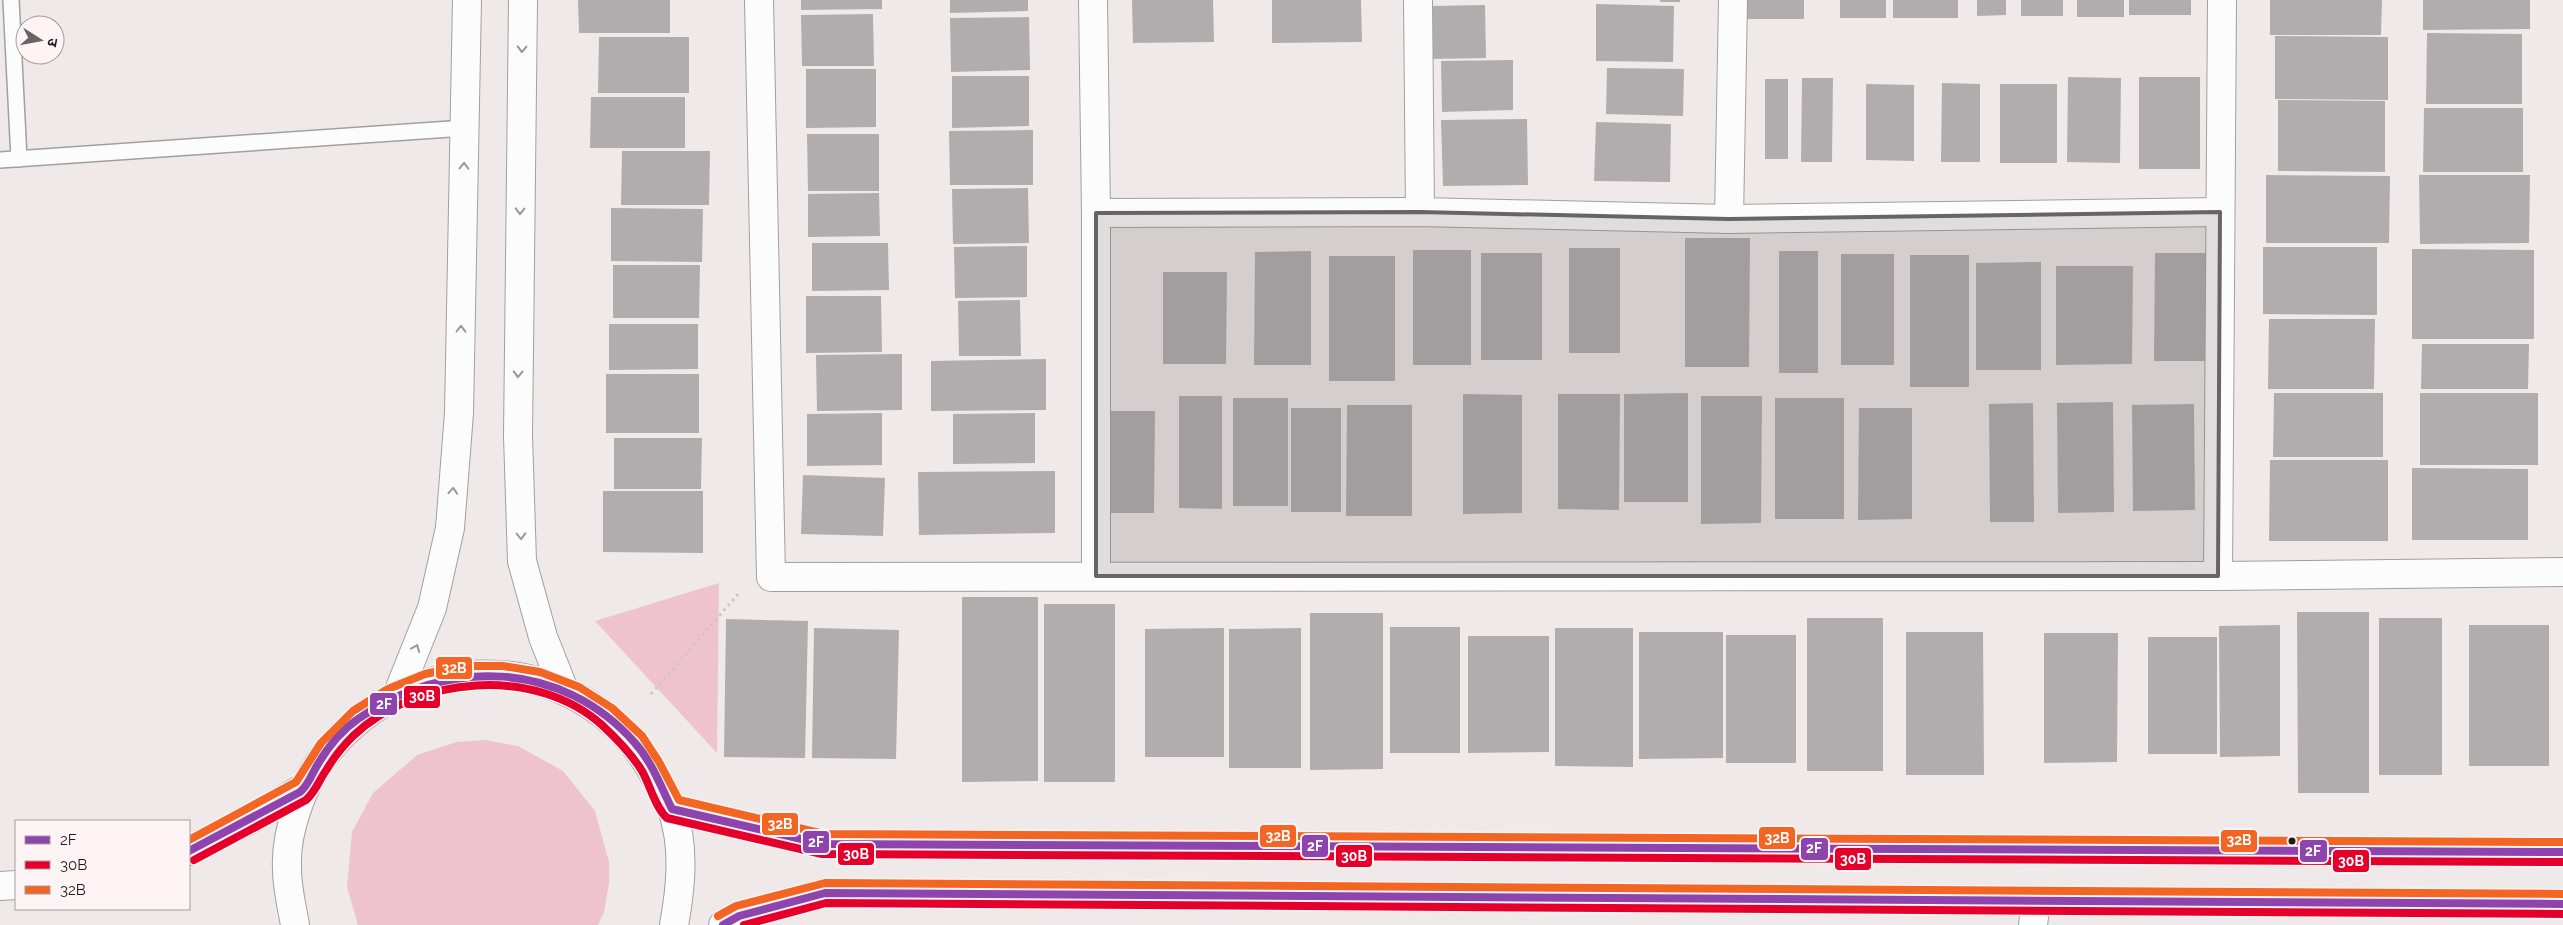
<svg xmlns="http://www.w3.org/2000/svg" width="2563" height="925" font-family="Raleway,'Noto Sans Devanagari',sans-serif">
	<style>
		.green { fill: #eec3ce }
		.building { fill: #b1adae }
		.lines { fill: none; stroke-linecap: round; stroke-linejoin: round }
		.service-casing { stroke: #a39fa0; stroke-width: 18 }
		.minor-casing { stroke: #a39fa0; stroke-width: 30 }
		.tertiary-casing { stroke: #a39fa0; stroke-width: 30 }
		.path { stroke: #cac7c8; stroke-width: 3; stroke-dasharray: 2.5 4; stroke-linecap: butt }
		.service { stroke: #fdfcfc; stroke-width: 15 }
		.minor { stroke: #fdfcfc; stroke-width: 28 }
		.tertiary { stroke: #fdfcfc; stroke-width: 28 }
		.bus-1-casing { stroke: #fef4f6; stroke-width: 11 }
		.bus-2-casing { stroke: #fef4f6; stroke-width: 11 }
		.bus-3-casing { stroke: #fef4f6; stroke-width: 11 }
		.bus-1 { stroke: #8e44ad; stroke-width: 8 }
		.bus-2 { stroke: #e4002b; stroke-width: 8 }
		.bus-3 { stroke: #f26522; stroke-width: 8 }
		.oneway { stroke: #999797 }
		.marked { fill: #686364; fill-opacity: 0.2; stroke: #686364; stroke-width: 4; stroke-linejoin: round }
		.bus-dot { fill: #1f1b1c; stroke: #fef4f6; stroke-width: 2 }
		.line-badge { stroke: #fef4f6; stroke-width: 2 }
		.badge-label { font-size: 14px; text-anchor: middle; font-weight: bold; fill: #fff }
	</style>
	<rect width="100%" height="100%" fill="#efe9ea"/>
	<g class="green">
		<polygon points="719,583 717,753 595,621"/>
		<polygon points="485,740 518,746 563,771 595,811 609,862 609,883 604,912 598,925 358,925 347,887 352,832 373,793 417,755 457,742"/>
	</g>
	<g class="building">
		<polygon points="578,0 670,0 670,33 579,33"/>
		<polygon points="801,0 882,0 882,9 801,10"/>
		<polygon points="950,0 1028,0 1028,11 950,13"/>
		<polygon points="1132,0 1213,0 1214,42 1133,43"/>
		<polygon points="1272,0 1361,0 1362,42 1272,43"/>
		<rect x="1660" y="0" width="20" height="2"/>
		<rect x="1744" y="0" width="60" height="19"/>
		<rect x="1840" y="0" width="46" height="18"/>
		<rect x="1893" y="0" width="65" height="18"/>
		<polygon points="1977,0 2006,0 2006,15 1977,16"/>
		<rect x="2021" y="0" width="42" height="16"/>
		<rect x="2077" y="0" width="47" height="17"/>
		<rect x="2129" y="0" width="62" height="15"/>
		<polygon points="2270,0 2382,0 2381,35 2270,35"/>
		<polygon points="2423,0 2530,0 2530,29 2423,30"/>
		<polygon points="1596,4 1674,6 1673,62 1596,61"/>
		<polygon points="1485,5 1486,58 1431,59 1431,6"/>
		<polygon points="873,14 874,66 802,66 801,15"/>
		<polygon points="1029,17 1030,70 951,72 950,18"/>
		<polygon points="2427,33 2522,34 2522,104 2426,104"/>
		<polygon points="2275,36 2388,37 2388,100 2275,99"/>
		<polygon points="599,37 689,37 689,93 598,93"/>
		<polygon points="1513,60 1513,110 1442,112 1441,61"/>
		<polygon points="1607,68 1684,69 1683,116 1606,114"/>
		<polygon points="806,69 876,69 876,127 806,128"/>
		<polygon points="952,76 1029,76 1029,126 952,128"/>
		<polygon points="2068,77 2121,78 2120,163 2067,162"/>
		<rect x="2139" y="77" width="61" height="92"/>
		<polygon points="1802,78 1833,78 1832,162 1801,162"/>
		<rect x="1765" y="79" width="23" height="80"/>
		<polygon points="1942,83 1980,84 1980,162 1941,162"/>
		<polygon points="1866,84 1914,85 1914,161 1866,160"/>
		<rect x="2000" y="84" width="57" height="79"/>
		<polygon points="591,97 685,97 685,148 590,148"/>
		<polygon points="2278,100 2385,101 2385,172 2278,171"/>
		<polygon points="2424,108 2523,108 2523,172 2423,172"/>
		<polygon points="1527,119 1528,185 1443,186 1441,120"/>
		<polygon points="1596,122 1671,124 1670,182 1594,181"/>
		<polygon points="1033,130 1033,185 950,185 949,131"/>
		<polygon points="807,134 879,134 879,191 808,191"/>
		<polygon points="622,151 710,151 709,205 621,205"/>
		<polygon points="2266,175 2390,176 2389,243 2266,243"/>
		<polygon points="2419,175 2530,175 2529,243 2420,244"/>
		<polygon points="1028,188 1029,243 953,244 952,189"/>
		<polygon points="879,193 880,236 808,237 808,194"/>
		<polygon points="611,208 703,209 702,262 611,261"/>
		<polygon points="1685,238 1750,238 1749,367 1685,367"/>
		<polygon points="812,243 888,243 889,290 812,291"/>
		<polygon points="1027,246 1027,297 955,298 954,247"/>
		<polygon points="2263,247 2377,247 2377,315 2263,314"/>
		<rect x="1569" y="248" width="51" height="105"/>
		<polygon points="2412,249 2534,250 2534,339 2412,339"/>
		<rect x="1413" y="250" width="58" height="115"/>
		<polygon points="1311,251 1311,365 1254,365 1255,252"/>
		<rect x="1779" y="251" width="39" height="122"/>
		<rect x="1481" y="253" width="61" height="107"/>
		<polygon points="2155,253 2215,253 2214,361 2154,361"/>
		<rect x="1841" y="254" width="53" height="111"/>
		<rect x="1910" y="255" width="59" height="132"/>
		<rect x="1329" y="256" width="66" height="125"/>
		<polygon points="2041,262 2041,370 1976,370 1976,263"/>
		<polygon points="613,265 700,265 699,318 613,318"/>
		<polygon points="2056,266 2133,266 2132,364 2056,365"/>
		<polygon points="1163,272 1227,272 1226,364 1163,364"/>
		<polygon points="806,296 881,296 882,352 806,353"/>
		<polygon points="1020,300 1021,356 959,356 958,301"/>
		<polygon points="2269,319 2375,319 2374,389 2268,389"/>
		<polygon points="609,324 698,324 698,369 609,370"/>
		<polygon points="2422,344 2529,344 2528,389 2421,389"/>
		<polygon points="902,354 902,410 817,411 816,355"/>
		<polygon points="1046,359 1046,410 931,411 931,361"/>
		<rect x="606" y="374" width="93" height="59"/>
		<polygon points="1688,393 1688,502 1624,502 1624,394"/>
		<polygon points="2274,393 2383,393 2383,457 2273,457"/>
		<rect x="2420" y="393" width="118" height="72"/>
		<polygon points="1463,394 1522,395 1522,513 1463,514"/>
		<polygon points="1558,394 1620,394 1619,510 1558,509"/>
		<polygon points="1179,396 1222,396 1222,509 1179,508"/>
		<polygon points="1701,396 1762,396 1761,523 1701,524"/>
		<rect x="1233" y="398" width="55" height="108"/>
		<rect x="1775" y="398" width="69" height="121"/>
		<polygon points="2113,402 2114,512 2058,513 2057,403"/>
		<polygon points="2033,403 2034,522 1990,522 1989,404"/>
		<polygon points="2194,404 2195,510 2133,511 2132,405"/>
		<polygon points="1347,405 1412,405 1412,516 1346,516"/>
		<rect x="1291" y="408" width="50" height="104"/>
		<polygon points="1859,408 1912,408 1912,519 1858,520"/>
		<polygon points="1101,411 1155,411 1154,513 1101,513"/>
		<polygon points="882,413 882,465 807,466 807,414"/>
		<polygon points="1035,413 1035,463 953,464 953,414"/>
		<polygon points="614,438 702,438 701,489 614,489"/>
		<polygon points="2270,460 2388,460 2388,541 2269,541"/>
		<polygon points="2412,468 2528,469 2528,540 2412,540"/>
		<polygon points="1055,471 1055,533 919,535 918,472"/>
		<polygon points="803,475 885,478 883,536 801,534"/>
		<polygon points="603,491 703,491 703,553 603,552"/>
		<polygon points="962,597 1038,597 1038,781 962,782"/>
		<rect x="1044" y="604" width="71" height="178"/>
		<polygon points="2297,612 2369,612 2369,793 2298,793"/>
		<polygon points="1310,613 1383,613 1383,769 1310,770"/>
		<rect x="1807" y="618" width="76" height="153"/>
		<rect x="2379" y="618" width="63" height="157"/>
		<polygon points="726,619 808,621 805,758 724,757"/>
		<polygon points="2280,625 2280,756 2220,757 2219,626"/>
		<rect x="2469" y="625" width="80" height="141"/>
		<rect x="1390" y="627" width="70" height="126"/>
		<polygon points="814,628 899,630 896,759 812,758"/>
		<polygon points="1224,628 1224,757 1145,757 1145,629"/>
		<polygon points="1301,628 1301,768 1229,768 1229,629"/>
		<polygon points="1555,628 1633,628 1633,767 1555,766"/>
		<polygon points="1639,632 1723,632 1723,758 1639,759"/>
		<polygon points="1906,632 1983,632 1984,775 1906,775"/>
		<polygon points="2044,633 2118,633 2117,762 2044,763"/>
		<rect x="1726" y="635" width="70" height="128"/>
		<polygon points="1468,636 1549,636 1549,752 1468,753"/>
		<rect x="2148" y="637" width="69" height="117"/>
	</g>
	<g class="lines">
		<defs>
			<g id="service">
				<polyline points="11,0 19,159"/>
				<polyline points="0,160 465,128"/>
			</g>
			<g id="minor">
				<polyline points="759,0 771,577 2218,576 2563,572"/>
				<polyline points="1093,0 1096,213 1096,576"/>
				<polyline points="1418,0 1420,212"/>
				<polyline points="1096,213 1420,212 1729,219 2220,212"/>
				<polyline points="1729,219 1733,0"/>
				<polyline points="2218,576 2222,0"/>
			</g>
			<g id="tertiary">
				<polyline points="523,0 518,436 522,561 543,637 564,690"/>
				<polyline points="398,693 432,608 450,528 459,413 467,0"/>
				<polyline points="672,809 823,844 2563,852"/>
				<polyline points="189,851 247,821 305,787"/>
				<polyline points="0,886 16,885"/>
				<path d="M 295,925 C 292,907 287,888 287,869 C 285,833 302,785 324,756 C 414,639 591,648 658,782 C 663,791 669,800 672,809 C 685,847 681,887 674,925"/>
				<polyline points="723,925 739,916 825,893 2563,904"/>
				<polyline points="2033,925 2036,901"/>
			</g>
		</defs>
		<use href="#service" class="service-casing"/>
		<use href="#minor" class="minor-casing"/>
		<use href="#tertiary" class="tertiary-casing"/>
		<polyline class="path" points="651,694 740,592"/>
		<use href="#service" class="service"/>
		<use href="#minor" class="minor"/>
		<use href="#tertiary" class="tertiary"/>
		<defs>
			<g id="bus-1">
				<path d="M 189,851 L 300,792 C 309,785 312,773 318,764 C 328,747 342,730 358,719 C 446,657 562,660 635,743 C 652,762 661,787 672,809 L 823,844 L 2563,852"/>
				<polyline points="723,925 739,916 825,893 2563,904"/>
			</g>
			<g id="bus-2">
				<path d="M 194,860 L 306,800 C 316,791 319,780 327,769 C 334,757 343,746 353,736 C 416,676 535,665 602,725 C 617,739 631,753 642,771 C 650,785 655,807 667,818 L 822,854 L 2563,862"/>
				<polyline points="744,925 826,903 2563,914"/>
			</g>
			<g id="bus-3">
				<polyline points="189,840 296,782 321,743 353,711 388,689 425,674 464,666 503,666 540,672 579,687 612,708 642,736 659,762 679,800 824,834 2563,842"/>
				<polyline points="718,916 736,906 825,883 2563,894"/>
			</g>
		</defs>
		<use href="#bus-1" class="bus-1-casing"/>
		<use href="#bus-2" class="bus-2-casing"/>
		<use href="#bus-3" class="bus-3-casing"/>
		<use href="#bus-1" class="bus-1"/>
		<use href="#bus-2" class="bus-2"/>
		<use href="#bus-3" class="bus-3"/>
	</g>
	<defs><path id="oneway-chevron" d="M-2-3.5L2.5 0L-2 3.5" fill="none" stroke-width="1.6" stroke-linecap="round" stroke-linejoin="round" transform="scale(1.25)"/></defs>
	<g class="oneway">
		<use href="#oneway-chevron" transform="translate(522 49) rotate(91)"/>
		<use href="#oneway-chevron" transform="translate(464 166) rotate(-89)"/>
		<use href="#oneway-chevron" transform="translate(520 211) rotate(91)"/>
		<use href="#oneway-chevron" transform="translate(461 329) rotate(-89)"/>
		<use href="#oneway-chevron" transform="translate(518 374) rotate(91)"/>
		<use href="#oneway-chevron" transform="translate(453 491) rotate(-86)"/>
		<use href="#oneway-chevron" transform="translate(521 536) rotate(88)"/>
		<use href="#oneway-chevron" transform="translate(416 648) rotate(-68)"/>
	</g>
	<path class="marked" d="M 1420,212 L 1729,219 L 2220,212 L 2218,576 L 1096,576 L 1096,213 Z"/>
	<circle class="bus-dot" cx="2292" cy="841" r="4.5"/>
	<g class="line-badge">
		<rect x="435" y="656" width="38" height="24" rx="5" fill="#f26522"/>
		<rect x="403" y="685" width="38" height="24" rx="5" fill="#e4002b"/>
		<rect x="369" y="692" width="29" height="24" rx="5" fill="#8e44ad"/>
		<rect x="761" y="812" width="38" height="24" rx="5" fill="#f26522"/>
		<rect x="1259" y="824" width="38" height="24" rx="5" fill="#f26522"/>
		<rect x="1758" y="826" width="38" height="24" rx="5" fill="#f26522"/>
		<rect x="2220" y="829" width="38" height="24" rx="5" fill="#f26522"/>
		<rect x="802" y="830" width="28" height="24" rx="5" fill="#8e44ad"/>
		<rect x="1301" y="834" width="28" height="24" rx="5" fill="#8e44ad"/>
		<rect x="1800" y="837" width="29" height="24" rx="5" fill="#8e44ad"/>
		<rect x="2299" y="839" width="29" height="24" rx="5" fill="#8e44ad"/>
		<rect x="837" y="842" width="38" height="24" rx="5" fill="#e4002b"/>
		<rect x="1335" y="844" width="38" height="24" rx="5" fill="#e4002b"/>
		<rect x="1834" y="847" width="38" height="24" rx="5" fill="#e4002b"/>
		<rect x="2332" y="849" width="38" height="24" rx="5" fill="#e4002b"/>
	</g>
	<g class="badge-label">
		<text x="454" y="673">32B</text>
		<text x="422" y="701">30B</text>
		<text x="384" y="709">2F</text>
		<text x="780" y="829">32B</text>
		<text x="1278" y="841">32B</text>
		<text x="1777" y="843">32B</text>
		<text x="2239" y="845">32B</text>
		<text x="816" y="847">2F</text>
		<text x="1315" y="851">2F</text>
		<text x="1814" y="853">2F</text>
		<text x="2313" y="856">2F</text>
		<text x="856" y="859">30B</text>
		<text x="1354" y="861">30B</text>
		<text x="1853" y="864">30B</text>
		<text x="2351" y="866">30B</text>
	</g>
	<rect x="15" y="820" width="175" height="90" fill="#fef4f6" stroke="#a59d9f"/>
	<rect x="25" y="836" width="25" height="8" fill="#8e44ad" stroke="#a59d9f"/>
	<text x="60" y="845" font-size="15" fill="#1f1b1c">2F</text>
	<rect x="25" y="861" width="25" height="8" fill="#e4002b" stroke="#a59d9f"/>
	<text x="60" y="870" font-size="15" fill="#1f1b1c">30B</text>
	<rect x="25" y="886" width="25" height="8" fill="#f26522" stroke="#a59d9f"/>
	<text x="60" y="895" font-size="15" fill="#1f1b1c">32B</text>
	<g transform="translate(40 40) rotate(101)"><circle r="24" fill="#fef4f6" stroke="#a59d9f"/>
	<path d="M0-4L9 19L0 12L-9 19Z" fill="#686364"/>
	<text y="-8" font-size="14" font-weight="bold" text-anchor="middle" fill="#1f1b1c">उ</text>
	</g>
</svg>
